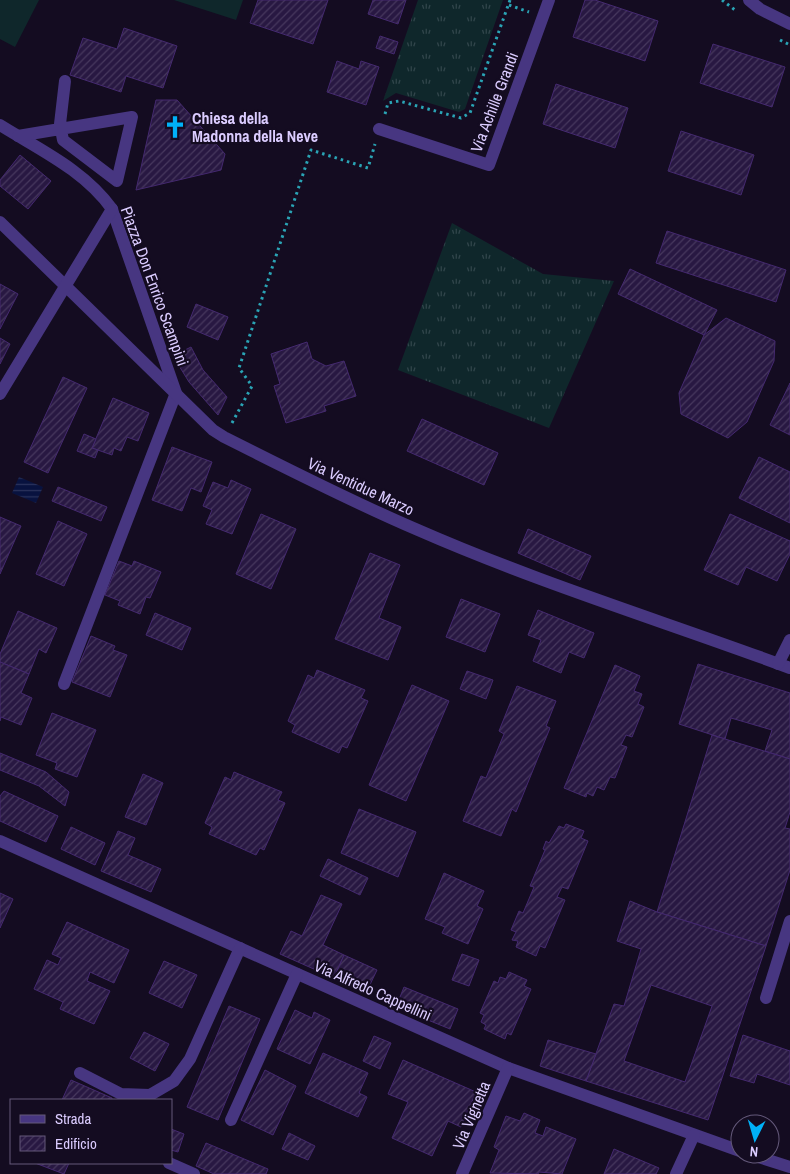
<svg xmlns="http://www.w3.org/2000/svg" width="790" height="1174" font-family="'Archivo Narrow',sans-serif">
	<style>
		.grass { fill: url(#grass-tufts) }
		.pitch { fill: #0f272b }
		.water { fill: url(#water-rules) }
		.building { fill: url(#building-hatch); stroke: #44296f; fill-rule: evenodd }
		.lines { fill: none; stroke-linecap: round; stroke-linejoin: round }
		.path { stroke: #2aa4b5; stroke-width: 3; stroke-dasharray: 2.5 4; stroke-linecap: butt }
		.minor { stroke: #473681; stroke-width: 12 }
		.labels { text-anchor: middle; stroke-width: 4.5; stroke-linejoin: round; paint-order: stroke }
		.street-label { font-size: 16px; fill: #dbccff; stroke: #140c21 }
		.poi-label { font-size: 16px; font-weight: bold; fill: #dbccff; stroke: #140c21; text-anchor: start }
	</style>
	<defs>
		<pattern id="grass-tufts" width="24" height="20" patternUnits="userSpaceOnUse" patternTransform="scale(1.25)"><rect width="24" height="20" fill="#0f272b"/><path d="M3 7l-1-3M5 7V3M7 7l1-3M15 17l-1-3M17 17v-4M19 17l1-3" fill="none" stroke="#31454b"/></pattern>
		<pattern id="water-rules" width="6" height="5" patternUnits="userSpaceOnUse" patternTransform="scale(1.25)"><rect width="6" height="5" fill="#08123f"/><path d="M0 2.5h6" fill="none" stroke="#2b335c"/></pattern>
		<pattern id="building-hatch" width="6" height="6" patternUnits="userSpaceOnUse" patternTransform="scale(1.25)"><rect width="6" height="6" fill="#281842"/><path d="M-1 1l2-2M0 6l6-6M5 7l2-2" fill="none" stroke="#47385e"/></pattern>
	</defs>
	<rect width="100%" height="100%" fill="#140c21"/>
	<g class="grass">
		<polygon points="418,0 503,0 465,109 459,112 396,93 383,101"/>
		<polygon points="452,223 543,274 614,281 549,428 398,370"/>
	</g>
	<g class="pitch">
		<polygon points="0,0 39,0 15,47 0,39"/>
		<polygon points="174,0 243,0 236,20"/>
	</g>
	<polygon class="water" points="19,477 43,487 36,503 12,493"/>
	<g class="building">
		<polygon points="258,0 328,0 313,44 250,23"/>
		<polygon points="373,0 406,0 398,24 368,14"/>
		<polygon points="585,0 595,0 658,21 645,61 573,37"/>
		<polygon points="124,28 177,46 163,88 126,76 121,92 70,75 83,38 117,49"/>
		<polygon points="380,36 398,42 394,54 376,48"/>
		<polygon points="713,44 785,67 772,107 700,83"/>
		<polygon points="337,61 359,69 361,61 379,67 366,105 327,92"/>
		<polygon points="556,84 628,108 615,148 543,124"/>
		<polygon points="156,100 177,100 225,154 221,170 136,190"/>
		<polygon points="681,131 754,155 741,195 668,171"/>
		<polygon points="20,155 51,181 28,209 0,186 0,180"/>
		<polygon points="667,231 786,270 776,302 656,263"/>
		<polygon points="630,269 717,310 704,335 618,294"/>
		<polygon points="0,284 18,294 0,329"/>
		<polygon points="196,304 228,317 218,340 187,327"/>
		<polygon points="726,318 775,341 774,361 747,422 728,438 681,414 679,393 704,335"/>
		<polygon points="0,338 10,344 0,364"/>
		<polygon points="307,342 312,359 326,366 344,361 356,396 324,406 326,411 286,423 274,386 280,384 271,354"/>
		<polygon points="191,347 203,370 227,397 218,415 189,382 173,356"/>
		<polygon points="63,377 87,388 48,473 24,462"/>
		<polygon points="790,383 790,435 770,425"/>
		<polygon points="113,398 149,413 138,441 127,437 121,451 114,448 112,455 92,448"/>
		<polygon points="422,419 498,453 484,485 407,451"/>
		<polygon points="84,434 96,439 92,448 98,450 95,458 77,451"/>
		<polygon points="172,447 212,462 201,492 191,488 182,511 152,500"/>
		<polygon points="759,457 790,472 790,523 739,498"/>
		<polygon points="231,480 251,489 232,534 206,524 212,510 203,506 213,482 228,488"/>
		<polygon points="58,487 107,507 101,521 52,501"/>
		<polygon points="261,514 296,529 271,589 236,574"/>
		<polygon points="730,514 790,541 790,554 777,581 746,567 738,585 704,570"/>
		<polygon points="0,517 21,526 0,574"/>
		<polygon points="58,521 87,534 64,586 36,574"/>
		<polygon points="528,529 591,556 580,580 518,553"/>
		<polygon points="370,553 400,565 379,618 401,627 388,660 335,639"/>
		<polygon points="119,561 132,566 134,561 161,572 150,598 146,597 140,614 118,605 120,601 105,595"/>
		<polygon points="461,599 500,614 485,652 446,637"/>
		<polygon points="538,610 594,633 584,658 569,652 561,673 533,661 541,640 528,635"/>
		<polygon points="18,611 57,628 46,653 39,649 29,674 0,662 0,654"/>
		<polygon points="155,613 191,628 182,650 146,635"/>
		<polygon points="91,636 115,646 113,650 127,655 110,697 72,682"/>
		<polygon points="0,662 29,674 21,693 32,698 21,725 1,717 0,721"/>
		<polygon points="698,664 790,693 790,759 765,751 772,730 731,718 725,739 679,724"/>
		<polygon points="615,665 640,676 634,691 642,694 638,704 644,707 632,737 626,735 621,745 627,747 615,778 610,777 604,790 597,787 593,796 587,793 586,797 564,788"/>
		<polygon points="317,670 365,690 361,698 368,701 347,748 342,746 339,753 292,732 295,725 288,721 308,675 314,678"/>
		<polygon points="467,671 493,680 486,699 460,689"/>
		<polygon points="412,685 449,701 406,801 369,785"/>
		<polygon points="517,686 556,701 546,726 550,728 516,812 512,809 501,836 463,821 481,776 486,778 504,734 499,731"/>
		<polygon points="52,713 96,730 77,777 55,769 57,763 36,755"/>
		<polygon points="712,735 790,759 790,812 785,828 790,829 790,870 766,946 657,912"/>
		<polygon points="0,753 46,772 69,792 65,806 39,786 0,770"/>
		<polygon points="234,772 282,792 278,800 285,803 264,850 260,848 256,855 209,834 212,827 205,823 225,777 231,780"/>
		<polygon points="143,774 163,783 146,825 125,817"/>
		<polygon points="4,791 58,816 46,842 0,821 0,796"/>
		<polygon points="359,809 416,832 398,877 341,853"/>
		<polygon points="566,824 584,831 581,838 588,841 568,889 562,887 557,897 565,900 545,948 540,946 536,956 516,947 518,941 512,940 516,932 511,930 519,911 523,913 534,887 530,886 545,850 543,849 546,841 549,843 559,826 564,828"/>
		<polygon points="71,827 105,843 95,865 61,849"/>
		<polygon points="118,831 135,838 128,855 161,869 151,892 101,871"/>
		<polygon points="328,859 368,878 360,895 320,876"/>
		<polygon points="444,873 484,891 477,906 483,909 468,944 442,933 445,927 425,919"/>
		<polygon points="0,893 13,899 0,928"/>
		<polygon points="321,895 342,904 323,945 344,955 334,978 280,954 291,931 302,936"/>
		<path d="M 630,901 L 657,912 L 766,946 L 708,1120 L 586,1081 L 614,1004 L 624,1006 L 641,949 L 617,941 ZM 651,985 L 712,1006 L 685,1082 L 624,1061 Z"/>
		<polygon points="67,922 129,950 114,983 90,972 87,981 110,991 94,1024 60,1009 63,1002 34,989 47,960 58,965 61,958 52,954"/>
		<polygon points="462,954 479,960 469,986 452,980"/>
		<polygon points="344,955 377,970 366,993 334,978"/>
		<polygon points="164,961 197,975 182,1008 149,993"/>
		<polygon points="509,972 527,980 524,986 531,989 511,1035 507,1033 505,1039 484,1029 486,1025 481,1022 484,1015 480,1013 494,981 498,983 500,977 506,979"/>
		<polygon points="404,987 458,1009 450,1029 396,1007"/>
		<polygon points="229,1006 260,1019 218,1120 187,1107"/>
		<polygon points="295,1010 312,1018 314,1012 330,1020 310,1064 277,1049"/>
		<polygon points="144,1032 169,1044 155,1071 130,1058"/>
		<polygon points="743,1035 790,1051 790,1085 757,1074 754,1083 730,1076"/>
		<polygon points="374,1036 391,1043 380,1069 363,1061"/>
		<polygon points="548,1040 596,1054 586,1081 540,1066"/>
		<polygon points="323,1053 368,1073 359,1093 367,1097 358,1117 305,1093"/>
		<polygon points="403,1060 476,1092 461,1127 448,1121 432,1156 392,1138 408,1102 388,1094"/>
		<polygon points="265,1070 296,1086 273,1135 241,1120"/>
		<polygon points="71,1080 112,1098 112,1100 62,1100"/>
		<polygon points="524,1113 540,1120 535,1133 543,1136 546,1127 576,1139 562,1174 539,1172 538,1174 490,1173 499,1150 494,1147 506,1116 520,1121"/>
		<polygon points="171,1129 184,1134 178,1152 171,1150"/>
		<polygon points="289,1133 315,1146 308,1160 282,1149"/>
		<polygon points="206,1143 268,1169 266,1174 214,1174 196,1166"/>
		<polygon points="614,1149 659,1168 656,1174 604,1174"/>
		<polygon points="35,1163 69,1163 64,1174"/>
	</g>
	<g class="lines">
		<g class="path">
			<polyline points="722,0 735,10"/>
			<polyline points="509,5 529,12"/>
			<polyline points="780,40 790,45"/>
			<polyline points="385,114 388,103 399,101 461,118 470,113 510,0"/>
			<polyline points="232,423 252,386 239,368 311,150 368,168 375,144"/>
		</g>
		<g class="minor">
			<polyline points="749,0 760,9 790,24"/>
			<path d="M 0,125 C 40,150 84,170 112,209 L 176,393 L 64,684"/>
			<polyline points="379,129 489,165 549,0"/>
			<polyline points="18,136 132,117 117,181 63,140 60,124 65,81"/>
			<path d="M 0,222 L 213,430 L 224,437 C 288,469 352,502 418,530 C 539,583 666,622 790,668"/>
			<polyline points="0,394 112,209"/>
			<polyline points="778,664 790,640"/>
			<polyline points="0,841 508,1068 740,1151"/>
			<polyline points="766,998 790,921"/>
			<polyline points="80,1073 121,1094 150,1095 174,1081 190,1059 240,948"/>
			<polyline points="231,1120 297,974"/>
			<polyline points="749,1154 790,1167"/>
			<polyline points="169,1163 194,1174"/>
			<polyline points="462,1174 508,1068"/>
			<polyline points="676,1174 694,1135"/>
		</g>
	</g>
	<defs>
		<symbol id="church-bare" viewBox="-9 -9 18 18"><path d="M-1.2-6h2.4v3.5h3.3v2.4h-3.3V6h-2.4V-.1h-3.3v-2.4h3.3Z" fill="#00b1f7" stroke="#140c21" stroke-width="2.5" paint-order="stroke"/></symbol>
	</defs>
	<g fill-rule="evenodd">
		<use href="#church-bare" x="159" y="111" width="32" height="32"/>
	</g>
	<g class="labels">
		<g class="street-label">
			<text transform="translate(494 102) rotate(-69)" y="6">Via Achille Grandi</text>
			<text transform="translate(155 286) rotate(70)" y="6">Piazza Don Enrico Scampini</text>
			<text transform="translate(361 486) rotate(25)" y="6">Via Ventidue Marzo</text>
			<text transform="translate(373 990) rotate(24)" y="6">Via Alfredo Cappellini</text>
			<text transform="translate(471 1115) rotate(-67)" y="6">Via Vignetta</text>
		</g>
		<g class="poi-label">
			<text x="192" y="124">Chiesa della<tspan x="192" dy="18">Madonna della Neve</tspan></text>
		</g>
	</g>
	<rect x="10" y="1099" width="162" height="65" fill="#140c21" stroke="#64597a"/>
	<rect x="20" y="1115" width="25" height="8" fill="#473681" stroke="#64597a"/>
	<text x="55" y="1124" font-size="15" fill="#dbccff">Strada</text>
	<rect x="20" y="1136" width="25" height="15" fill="url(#building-hatch)" stroke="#64597a"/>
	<text x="55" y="1149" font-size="15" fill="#dbccff">Edificio</text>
	<g transform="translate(755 1139) rotate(185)"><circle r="24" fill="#140c21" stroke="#64597a"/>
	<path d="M0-4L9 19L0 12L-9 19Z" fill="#00b1f7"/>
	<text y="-8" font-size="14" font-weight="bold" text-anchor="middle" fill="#dbccff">N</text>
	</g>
</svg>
